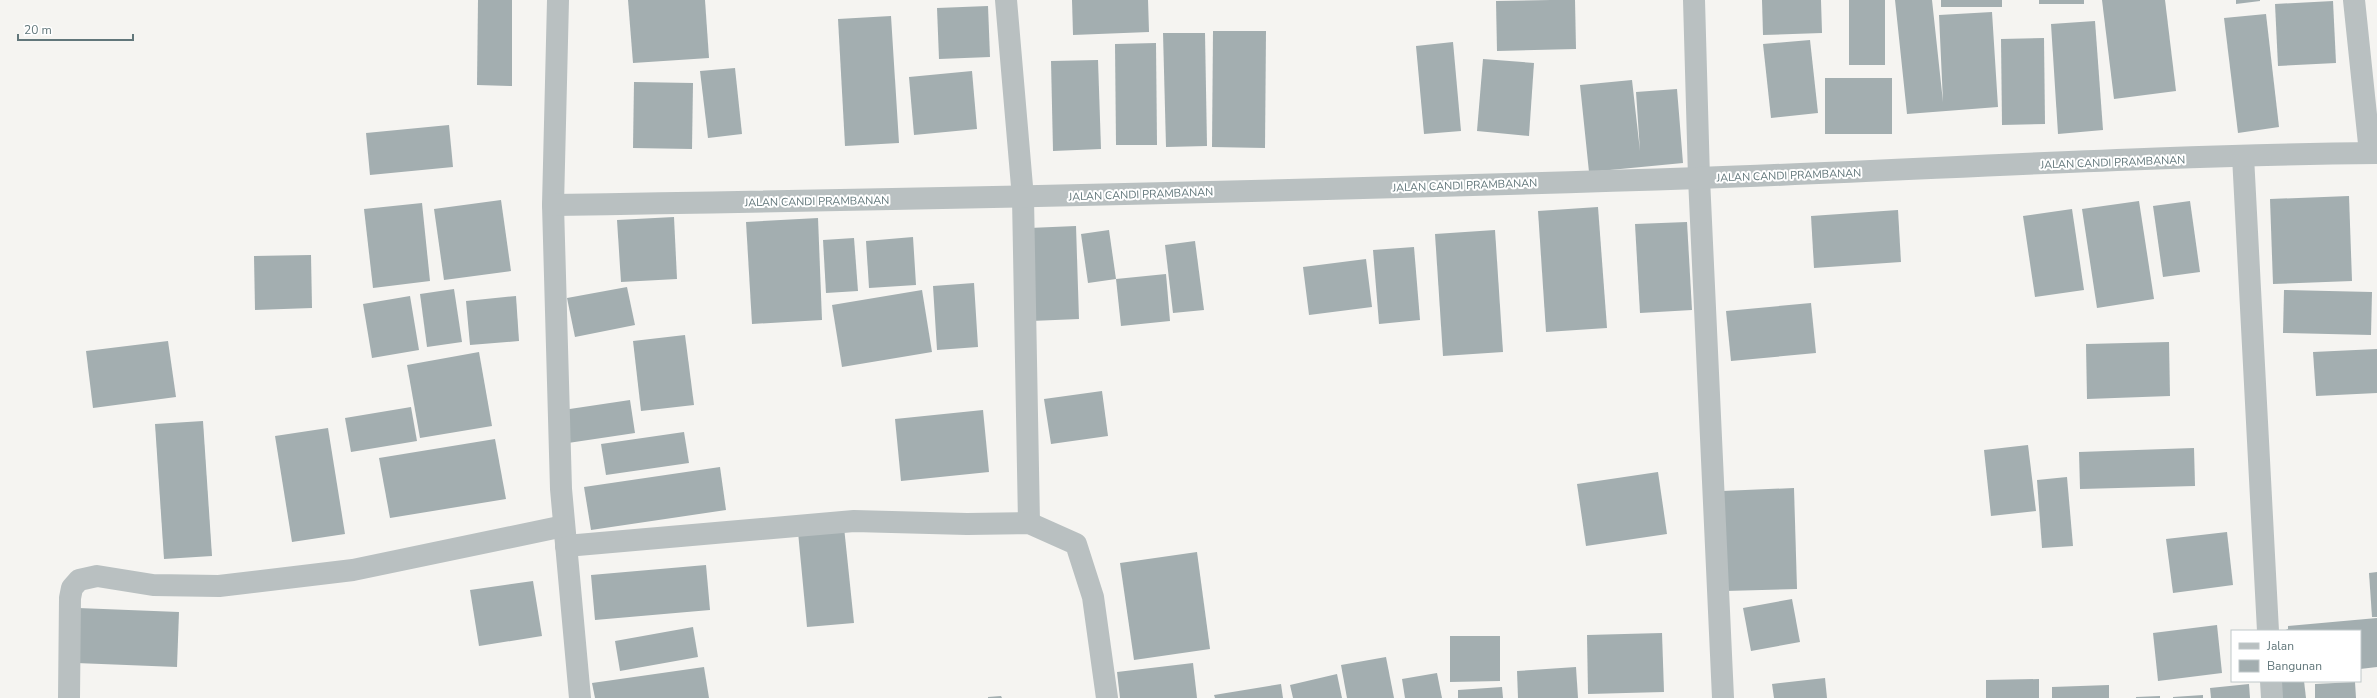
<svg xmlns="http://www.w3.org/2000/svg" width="2377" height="698" font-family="'Nunito Sans',sans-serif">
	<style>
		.building { fill: #a3aeb0 }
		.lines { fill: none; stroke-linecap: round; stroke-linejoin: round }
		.minor { stroke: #b9c0c1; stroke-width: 22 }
		.labels { text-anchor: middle; stroke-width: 4; stroke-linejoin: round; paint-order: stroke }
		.street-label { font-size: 11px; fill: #61767a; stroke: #fff }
	</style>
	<rect width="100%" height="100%" fill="#f5f4f1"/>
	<g class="building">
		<polygon points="478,0 512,0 512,86 477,85"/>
		<polygon points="628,0 705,0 709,58 633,63"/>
		<polygon points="1072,0 1148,0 1149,32 1073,35"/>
		<polygon points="1551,0 1575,0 1576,49 1497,51 1496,1"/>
		<polygon points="1762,0 1821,0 1822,33 1763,35"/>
		<rect x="1849" y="0" width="36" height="65"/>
		<polygon points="1895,0 1932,0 1943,102 1939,15 1992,12 1998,107 1907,114"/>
		<rect x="1941" y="0" width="61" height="7"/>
		<rect x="2039" y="0" width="45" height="4"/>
		<polygon points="2102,0 2165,0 2176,91 2114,99"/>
		<polygon points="2236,0 2260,0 2260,1 2236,4"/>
		<polygon points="2333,1 2336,63 2278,66 2275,4"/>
		<polygon points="988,6 990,57 939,59 937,8"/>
		<polygon points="2266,14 2279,127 2238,133 2224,18"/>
		<polygon points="891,16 899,143 845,146 838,19"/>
		<polygon points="2095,21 2103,130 2058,134 2051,24"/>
		<polygon points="1213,31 1266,31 1265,148 1212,147"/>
		<polygon points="1163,33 1205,33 1207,146 1166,147"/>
		<polygon points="2044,38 2045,124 2002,125 2001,39"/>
		<polygon points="1810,40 1818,113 1771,118 1763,44"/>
		<polygon points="1453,42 1461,131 1424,134 1416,46"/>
		<polygon points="1156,43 1157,145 1116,145 1115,44"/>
		<polygon points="1483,59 1534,63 1529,136 1477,131"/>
		<polygon points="1098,60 1101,149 1053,151 1051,61"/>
		<polygon points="735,68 742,134 708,138 700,71"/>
		<polygon points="972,71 977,129 914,135 909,77"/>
		<rect x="1825" y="78" width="67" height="56"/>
		<polygon points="1632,80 1640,151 1636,92 1677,89 1683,163 1589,172 1580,85"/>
		<polygon points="634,82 693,83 692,149 633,148"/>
		<polygon points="449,125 453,167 370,175 366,133"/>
		<polygon points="2349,196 2352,281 2273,284 2270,199"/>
		<polygon points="501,200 511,271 444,280 434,209"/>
		<polygon points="2139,201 2154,299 2097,308 2082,209"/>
		<polygon points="2190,201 2200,272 2163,277 2153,206"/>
		<polygon points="422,203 430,281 373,288 364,209"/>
		<polygon points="1598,207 1607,328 1546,332 1538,211"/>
		<polygon points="2072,209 2084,290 2035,297 2023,216"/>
		<polygon points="1898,210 1901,262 1814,268 1811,216"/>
		<polygon points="674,217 677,279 621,282 617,220"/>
		<polygon points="818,218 822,320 752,324 746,222"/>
		<polygon points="1687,222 1692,310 1640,313 1635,224"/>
		<polygon points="1076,226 1079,319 1031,321 1029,228"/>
		<polygon points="1109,230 1116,279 1088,283 1081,234"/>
		<polygon points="1495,230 1503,352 1443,356 1435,234"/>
		<polygon points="913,237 916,285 869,288 866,241"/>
		<polygon points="854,238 858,291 826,293 823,240"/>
		<polygon points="1195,241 1204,310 1173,313 1165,245"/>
		<polygon points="1414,247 1420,320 1379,324 1373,250"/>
		<polygon points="311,255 312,308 255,310 254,256"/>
		<polygon points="1366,259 1372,307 1309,315 1303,267"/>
		<polygon points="1166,274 1170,321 1121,326 1116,279"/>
		<polygon points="974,283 978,347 937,350 933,286"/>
		<polygon points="627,287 635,325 575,337 567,298"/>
		<polygon points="454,289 462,342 427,347 420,294"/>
		<polygon points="922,290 932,352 842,367 832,305"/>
		<polygon points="2284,290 2372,292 2371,335 2283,333"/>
		<polygon points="410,296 419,350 372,358 363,304"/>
		<polygon points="516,296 519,341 470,345 466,301"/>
		<polygon points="1811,303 1816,353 1731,361 1726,311"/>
		<polygon points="685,335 694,405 641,411 633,341"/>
		<polygon points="168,341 176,397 93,408 86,351"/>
		<polygon points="2169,342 2170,396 2087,399 2086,344"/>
		<polygon points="2377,349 2377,393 2316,396 2313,352"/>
		<polygon points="479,352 492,426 420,438 407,365"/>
		<polygon points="1102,391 1108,436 1051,444 1044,399"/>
		<polygon points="630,400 635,433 568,443 563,410"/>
		<polygon points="411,407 417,441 351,452 345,418"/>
		<polygon points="983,410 989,472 901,481 895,419"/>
		<polygon points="203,421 212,556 164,559 155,424"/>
		<polygon points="328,428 345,534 292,542 275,436"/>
		<polygon points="684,432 689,463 606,475 601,444"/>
		<polygon points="495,439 506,499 390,518 379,458"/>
		<polygon points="2028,445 2036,511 1991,516 1984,450"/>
		<polygon points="2194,448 2195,486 2080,489 2079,452"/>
		<polygon points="720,467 726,510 591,530 584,487"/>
		<polygon points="1658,472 1667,534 1586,546 1577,484"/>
		<polygon points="2067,477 2073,546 2042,548 2037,480"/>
		<polygon points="1794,488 1797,589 1725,591 1722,491"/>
		<polygon points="844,527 854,623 807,627 798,532"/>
		<polygon points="2227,532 2233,585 2173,593 2166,539"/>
		<polygon points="1197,552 1210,649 1134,660 1120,563"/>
		<polygon points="706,565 710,610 595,620 591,575"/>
		<polygon points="2377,572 2377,617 2372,617 2369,573"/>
		<polygon points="533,581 542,636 479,646 470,590"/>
		<polygon points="1792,599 1800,642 1751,651 1743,608"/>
		<polygon points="78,608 179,612 177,667 76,663"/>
		<polygon points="2377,618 2377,667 2360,669 2360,631 2283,631 2288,629 2288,626"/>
		<polygon points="2217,625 2222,673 2158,681 2153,633"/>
		<polygon points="693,627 698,657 620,671 615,641"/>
		<polygon points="1662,633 1664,692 1588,694 1587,635"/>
		<polygon points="1450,636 1500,636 1500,681 1450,682"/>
		<polygon points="1386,657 1394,698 1347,698 1341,665"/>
		<polygon points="1193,663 1197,698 1120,698 1117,672"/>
		<polygon points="704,667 709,698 595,698 592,683"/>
		<polygon points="1576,667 1578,698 1518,698 1517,671"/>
		<polygon points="1437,673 1442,698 1405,698 1402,679"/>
		<polygon points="1337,674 1342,698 1293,698 1290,685"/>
		<polygon points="1825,678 1827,698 1774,698 1772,684"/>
		<polygon points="2039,679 2039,698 1986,698 1986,680"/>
		<polygon points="2274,681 2304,681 2306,698 2275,698"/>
		<polygon points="2355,682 2356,698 2315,698 2315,684"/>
		<polygon points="1281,684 1283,698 1215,698 1214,695"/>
		<polygon points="2249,684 2250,698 2211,698 2210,688"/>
		<polygon points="2109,685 2109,698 2052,698 2052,687"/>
		<polygon points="1502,687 1503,698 1458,698 1458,690"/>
		<polygon points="2203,695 2203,698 2173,698 2173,697"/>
		<polygon points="1001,696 1002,698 988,698 988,697"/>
		<polygon points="2160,696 2160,698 2136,698 2136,697"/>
	</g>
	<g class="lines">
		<g class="minor">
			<polyline points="558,0 553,205 561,489 580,698"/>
			<polyline points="1006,0 1023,198 1029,523"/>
			<polyline points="1694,0 1699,178 1723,698"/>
			<polyline points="2354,0 2370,153"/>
			<polyline points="2243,156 2268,631"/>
			<path d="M 553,205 C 935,199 1317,191 1699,178 C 1925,170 2151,155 2377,153"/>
			<polyline points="566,546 854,521 967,524 1029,523 1076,544 1093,597 1107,698"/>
			<polyline points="2271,681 2272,698"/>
			<polyline points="69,698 70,598 72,588 79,580 97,576 153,585 219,586 353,570 564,526"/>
		</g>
	</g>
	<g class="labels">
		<g class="street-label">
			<text transform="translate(2113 162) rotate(-2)" y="4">JALAN CANDI PRAMBANAN</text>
			<text transform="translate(1789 175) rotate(-2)" y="4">JALAN CANDI PRAMBANAN</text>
			<text transform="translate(1465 185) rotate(-2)" y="4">JALAN CANDI PRAMBANAN</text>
			<text transform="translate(1141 194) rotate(-2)" y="4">JALAN CANDI PRAMBANAN</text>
			<text transform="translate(817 201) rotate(-1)" y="4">JALAN CANDI PRAMBANAN</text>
		</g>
	</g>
	<rect x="2231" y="630" width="130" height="52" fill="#ffffff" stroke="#c0c8ca"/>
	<rect x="2239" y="643" width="20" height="6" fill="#b9c0c1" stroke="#c0c8ca"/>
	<text x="2267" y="650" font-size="12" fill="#61767a">Jalan</text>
	<rect x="2239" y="660" width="20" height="12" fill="#a3aeb0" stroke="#c0c8ca"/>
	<text x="2267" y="670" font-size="12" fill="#61767a">Bangunan</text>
	<path d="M18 34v6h115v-6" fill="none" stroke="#61767a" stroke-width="2"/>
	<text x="24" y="34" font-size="12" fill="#61767a" stroke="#ffffff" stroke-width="3" paint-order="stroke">20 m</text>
</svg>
